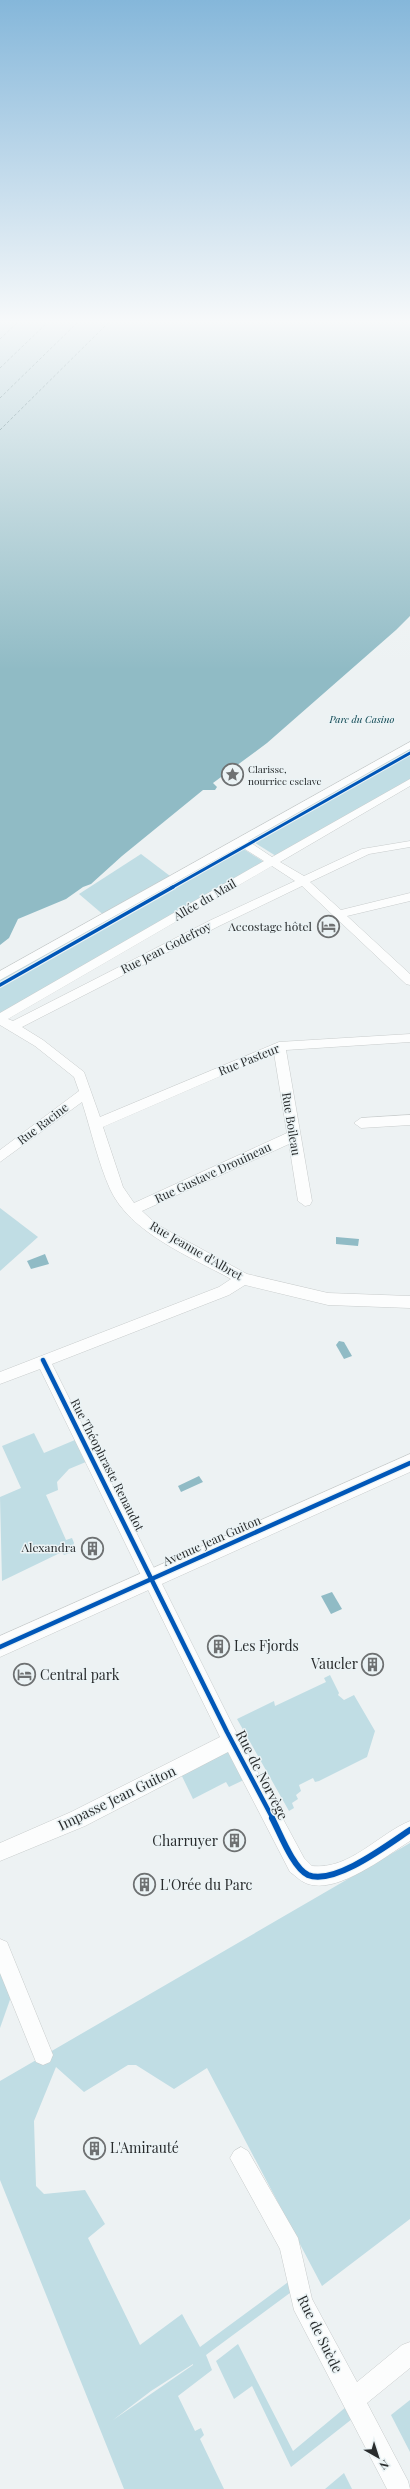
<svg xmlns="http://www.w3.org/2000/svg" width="410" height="2489" font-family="'Playfair Display',serif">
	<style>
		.green { fill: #c0dde4; fill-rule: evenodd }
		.water { fill: #90bbc5 }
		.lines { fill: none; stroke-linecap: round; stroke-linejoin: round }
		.ferry { stroke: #1b505a; stroke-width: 1; stroke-dasharray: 3 2; stroke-linecap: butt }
		.minor-casing { stroke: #c8cccc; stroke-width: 1 }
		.major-casing { stroke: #c8cccc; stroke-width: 1 }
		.minor { fill: #fcfdfd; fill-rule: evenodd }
		.major { fill: #fcfdfd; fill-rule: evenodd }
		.cycleway-far3-casing { stroke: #ebf3f5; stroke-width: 5 }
		.cycleway-far2-casing { stroke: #ebf3f5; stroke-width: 6 }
		.cycleway-far1-casing { stroke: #ebf3f5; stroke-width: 7 }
		.cycleway-casing { stroke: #ebf3f5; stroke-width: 8 }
		.cycleway-far3 { stroke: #0057b8; stroke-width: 3 }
		.cycleway-far2 { stroke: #0057b8; stroke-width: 3.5 }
		.cycleway-far1 { stroke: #0057b8; stroke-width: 4.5 }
		.cycleway { stroke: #0057b8; stroke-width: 6 }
		.labels { text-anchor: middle; stroke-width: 3; stroke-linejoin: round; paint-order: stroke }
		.far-park-label { font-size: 10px; font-style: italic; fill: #09424d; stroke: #ebf3f5 }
		.far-poi-label { font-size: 10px; fill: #292c2d; stroke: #ebf3f5; text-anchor: start }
		.street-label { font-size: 12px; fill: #292c2d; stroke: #ebf3f5 }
		.poi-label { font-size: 12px; fill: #292c2d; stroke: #ebf3f5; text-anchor: end }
		.near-poi-label { font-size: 14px; fill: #292c2d; stroke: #ebf3f5; text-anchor: start }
		.near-street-label { font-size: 14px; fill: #292c2d; stroke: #ebf3f5 }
	</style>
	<rect width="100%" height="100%" fill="#edf2f3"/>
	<g class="green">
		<polygon points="410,748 410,779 276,856 249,839"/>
		<polygon points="239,846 264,862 0,1014 0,979"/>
		<polygon points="141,854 174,879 106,917 79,894"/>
		<polygon points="0,1208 38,1237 0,1271"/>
		<polygon points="34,1433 44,1453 82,1437 93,1459 69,1469 57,1482 58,1490 46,1495 66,1540 72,1538 74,1543 70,1553 64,1555 62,1552 2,1581 0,1497 21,1488 2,1446"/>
		<polygon points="330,1675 339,1693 338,1695 344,1700 354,1695 375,1731 367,1757 319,1781 315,1782 313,1778 299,1785 301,1791 296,1795 298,1799 292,1803 294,1808 289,1811 237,1719 274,1701 275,1706 326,1682 324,1678"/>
		<polygon points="232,1741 250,1777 229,1787 226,1782 193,1799 178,1768"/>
		<path d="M 410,1843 L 410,2219 L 322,2286 L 207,2068 L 174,2089 L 136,2065 L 128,2065 L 84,2092 L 56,2067 L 34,2121 L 36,2186 L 44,2194 L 85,2190 L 105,2224 L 88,2238 L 140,2345 L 182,2314 L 200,2347 L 295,2277 L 298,2287 L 206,2355 L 212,2370 L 178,2396 L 195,2431 L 201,2428 L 204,2435 L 200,2439 L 224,2489 L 124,2489 L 0,2180 L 0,2081 ZM 193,2364 L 193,2365 L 113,2420 L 151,2391 Z"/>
		<polygon points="0,1961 12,1994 0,2028"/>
		<polygon points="238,2344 293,2451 346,2407 352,2419 291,2467 252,2386 234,2399 216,2361"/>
		<polygon points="410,2400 410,2452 391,2415"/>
		<polygon points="344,2473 352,2489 325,2489"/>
	</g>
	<g class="water">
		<polygon points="0,321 410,321 410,616 396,630 267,743 213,783 217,787 215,790 203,790 122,856 91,884 83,887 66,899 18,919 9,938 0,945"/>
		<polygon points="336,1237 359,1239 358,1246 336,1244"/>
		<polygon points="45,1254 49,1264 31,1269 27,1261"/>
		<polygon points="339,1341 344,1342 352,1356 344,1359 336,1345"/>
		<polygon points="199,1476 203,1482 181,1492 178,1486"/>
		<polygon points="332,1592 342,1609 331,1614 321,1596"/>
	</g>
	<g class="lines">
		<g class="ferry">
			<polyline points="0,339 19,321"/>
			<polyline points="0,368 49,321"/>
			<polyline points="0,398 79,321"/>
			<polyline points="0,430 110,321"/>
		</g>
		<defs>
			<g id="minor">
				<path d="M 410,742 L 410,749 L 248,841 L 272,857 L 410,779 L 410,786 L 280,862 L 304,876 L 362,849 L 410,841 L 410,847 L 369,854 L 310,882 L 341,910 L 410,893 L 410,901 L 347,916 L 410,974 L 410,985 L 406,984 L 302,886 L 219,926 L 22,1027 L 43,1040 L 84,1072 L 100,1117 L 279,1042 L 410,1034 L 410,1042 L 286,1050 L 312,1201 L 310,1205 L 305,1206 L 298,1201 L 289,1144 L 142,1211 L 156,1224 L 247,1274 L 328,1293 L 410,1296 L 410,1308 L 328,1305 L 245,1285 L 229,1295 L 52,1364 L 233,1726 L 304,1858 L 312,1866 C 350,1870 378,1834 410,1821 L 410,1841 C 386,1856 338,1894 308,1884 C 301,1882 296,1876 290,1872 L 228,1752 L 85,1826 L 0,1861 L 0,1843 L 71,1812 L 220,1737 L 40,1369 L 0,1384 L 0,1372 L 219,1287 L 231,1279 C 191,1257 130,1233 110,1189 C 98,1162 91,1130 82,1102 L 0,1162 L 0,1150 L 79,1091 L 74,1077 L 35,1046 L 0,1025 L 0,1013 L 264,861 L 240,846 L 0,980 L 0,971 ZM 272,866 L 295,881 L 211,920 L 13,1021 L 8,1019 ZM 274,1053 L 287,1133 L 134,1203 L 123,1187 L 103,1127 Z"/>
				<polygon points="410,1115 410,1125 361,1128 354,1123 361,1118"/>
				<polygon points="0,1939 7,1942 53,2055 50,2062 43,2065 36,2062 0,1973"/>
				<polygon points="241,2147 248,2151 298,2238 312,2299 357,2382 402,2345 410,2342 410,2368 367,2403 408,2481 410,2489 387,2489 294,2310 280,2249 230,2158 234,2151"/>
			</g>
			<polygon id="major" points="410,1454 410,1472 0,1657 0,1636"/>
		</defs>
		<use href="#minor" class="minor-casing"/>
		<use href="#major" class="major-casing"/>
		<use href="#minor" class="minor"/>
		<use href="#major" class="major"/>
		<defs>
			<polyline id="cycleway-far3" points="171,888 410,753"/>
			<polyline id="cycleway-far2" points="0,985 173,887"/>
			<g id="cycleway-far1">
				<polyline points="43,1360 227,1732 273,1819"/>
				<polyline points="0,1647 410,1463"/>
			</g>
			<path id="cycleway" d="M 272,1818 C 280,1833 293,1868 308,1875 C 334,1886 389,1844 410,1830"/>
		</defs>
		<use href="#cycleway-far3" class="cycleway-far3-casing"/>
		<use href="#cycleway-far2" class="cycleway-far2-casing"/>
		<use href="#cycleway-far1" class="cycleway-far1-casing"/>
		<use href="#cycleway" class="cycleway-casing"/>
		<use href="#cycleway-far3" class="cycleway-far3"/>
		<use href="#cycleway-far2" class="cycleway-far2"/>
		<use href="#cycleway-far1" class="cycleway-far1"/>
		<use href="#cycleway" class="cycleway"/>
	</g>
	<linearGradient id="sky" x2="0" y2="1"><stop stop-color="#85b7da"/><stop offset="0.48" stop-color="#f7f9fa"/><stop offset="1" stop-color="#f7f9fa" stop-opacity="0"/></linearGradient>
	<rect width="410" height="670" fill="url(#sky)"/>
	<defs>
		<symbol id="sight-ring" viewBox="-11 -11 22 22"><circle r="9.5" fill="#ebf3f5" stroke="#6e7172" stroke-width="1.5"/><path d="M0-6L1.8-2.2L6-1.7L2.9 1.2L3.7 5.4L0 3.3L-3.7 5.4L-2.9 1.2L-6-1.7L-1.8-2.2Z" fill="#6e7172"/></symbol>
		<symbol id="hotel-ring" viewBox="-11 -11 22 22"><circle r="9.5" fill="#ebf3f5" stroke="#6e7172" stroke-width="1.5"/><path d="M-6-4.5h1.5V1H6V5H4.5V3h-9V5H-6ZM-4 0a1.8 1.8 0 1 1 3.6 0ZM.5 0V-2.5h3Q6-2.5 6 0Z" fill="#6e7172"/></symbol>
		<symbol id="building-ring" viewBox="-11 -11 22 22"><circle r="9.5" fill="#ebf3f5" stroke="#6e7172" stroke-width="1.5"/><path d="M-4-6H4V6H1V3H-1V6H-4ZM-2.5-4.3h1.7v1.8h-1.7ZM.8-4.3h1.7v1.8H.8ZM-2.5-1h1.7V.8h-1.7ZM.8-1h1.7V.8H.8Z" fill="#6e7172"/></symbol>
	</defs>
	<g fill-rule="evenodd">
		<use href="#sight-ring" x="220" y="762" width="25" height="25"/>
		<use href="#hotel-ring" x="316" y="914" width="25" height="25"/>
		<use href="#building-ring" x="80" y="1536" width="25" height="25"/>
		<use href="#building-ring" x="206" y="1634" width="25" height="25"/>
		<use href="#building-ring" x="360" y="1652" width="25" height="25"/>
		<use href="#hotel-ring" x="12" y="1662" width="25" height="25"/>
		<use href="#building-ring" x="222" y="1828" width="25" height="25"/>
		<use href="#building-ring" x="132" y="1872" width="25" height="25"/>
		<use href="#building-ring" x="82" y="2136" width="25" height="25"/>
	</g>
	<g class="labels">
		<g class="far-park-label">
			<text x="362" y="723">Parc du Casino</text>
		</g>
		<g class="far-poi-label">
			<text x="248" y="773">Clarisse,<tspan x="248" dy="12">nourrice esclave</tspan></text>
		</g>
		<g class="street-label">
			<text transform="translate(205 900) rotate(-30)" y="4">Allée du Mail</text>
			<text transform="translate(166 948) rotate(-27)" y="4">Rue Jean Godefroy</text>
			<text transform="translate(249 1060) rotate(-22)" y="4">Rue Pasteur</text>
			<text transform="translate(43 1124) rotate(-37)" y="4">Rue Racine</text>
			<text transform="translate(291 1124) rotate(81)" y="4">Rue Boileau</text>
			<text transform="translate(213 1173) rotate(-25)" y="4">Rue Gustave Drouineau</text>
			<text transform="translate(196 1251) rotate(30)" y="4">Rue Jeanne d'Albret</text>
			<text transform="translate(107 1465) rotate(63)" y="4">Rue Théophraste Renaudot</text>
			<text transform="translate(212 1541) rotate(-24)" y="4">Avenue Jean Guiton</text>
		</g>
		<g class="poi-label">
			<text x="312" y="931">Accostage hôtel</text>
			<text x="76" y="1552">Alexandra</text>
		</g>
		<g class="near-poi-label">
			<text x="234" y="1651">Les Fjords</text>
			<text x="358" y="1669" text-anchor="end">Vaucler</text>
			<text x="40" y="1680">Central park</text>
			<text x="218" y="1846" text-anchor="end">Charruyer</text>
			<text x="160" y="1890">L'Orée du Parc</text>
			<text x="110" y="2153">L'Amirauté</text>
		</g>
		<g class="near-street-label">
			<text transform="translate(262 1775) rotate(63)" y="5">Rue de Norvège</text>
			<text transform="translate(117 1798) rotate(-26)" y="5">Impasse Jean Guiton</text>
			<text transform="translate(320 2334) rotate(64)" y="5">Rue de Suède</text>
		</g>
	</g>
	<g transform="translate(378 2457) rotate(141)" stroke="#ebf3f5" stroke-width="3" paint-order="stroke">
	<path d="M0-3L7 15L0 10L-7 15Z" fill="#292c2d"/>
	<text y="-6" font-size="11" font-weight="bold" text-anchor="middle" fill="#292c2d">N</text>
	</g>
</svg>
